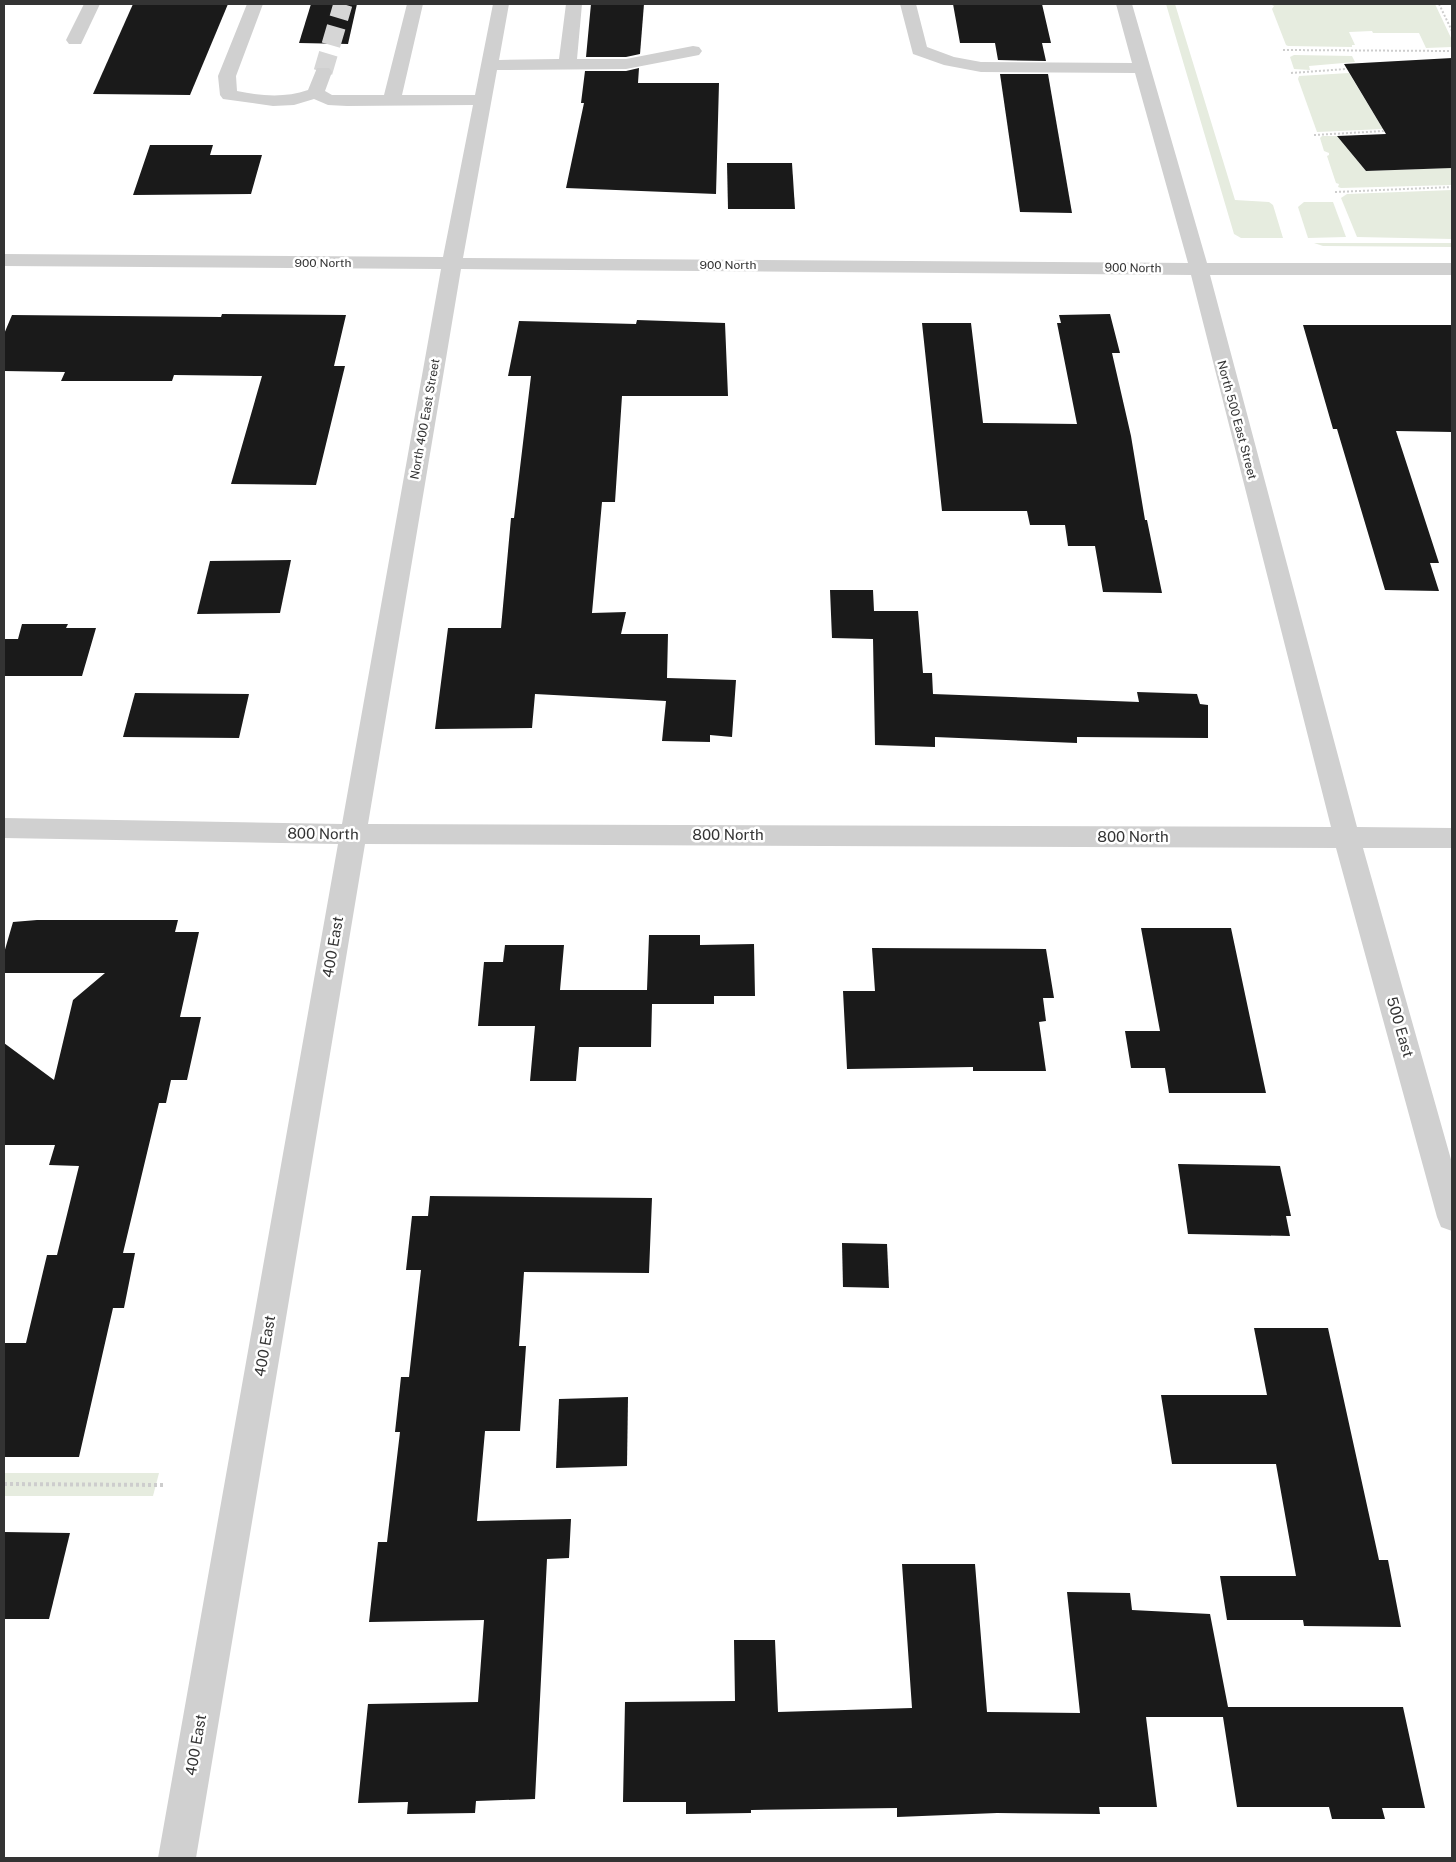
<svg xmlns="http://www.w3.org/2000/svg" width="1456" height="1862" font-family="'Public Sans',sans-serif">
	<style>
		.green { fill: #e6ecdf }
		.building { fill: #1a1a1a }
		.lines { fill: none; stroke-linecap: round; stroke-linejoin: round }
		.minor-tunnel { stroke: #d6d6d6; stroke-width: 19; stroke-dasharray: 19 9; stroke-linecap: butt }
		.path-far1 { stroke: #cdcdcd; stroke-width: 2; stroke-dasharray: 2 2; stroke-linecap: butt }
		.path { stroke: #cdcdcd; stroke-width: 4; stroke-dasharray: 3 3; stroke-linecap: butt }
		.minor { fill: #d0d0d0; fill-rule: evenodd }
		.labels { text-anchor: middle; stroke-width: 5; stroke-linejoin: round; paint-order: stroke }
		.far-street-label { font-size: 12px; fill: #333; stroke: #fff }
		.street-label { font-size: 15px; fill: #333; stroke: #fff }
	</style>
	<rect width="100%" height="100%" fill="#fff"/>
	<g class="green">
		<polygon points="1166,4 1175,4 1235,200 1269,202 1273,205 1283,238 1241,238 1234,234"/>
		<polygon points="1270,4 1435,4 1452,40 1452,47 1426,48 1419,33 1373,33 1372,31 1349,32 1355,45 1352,45 1352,47 1288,46 1286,45 1272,9 1274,6"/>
		<polygon points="1294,55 1352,56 1355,62 1309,66 1310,70 1294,69 1290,57"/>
		<polygon points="1349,73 1383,129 1317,132 1298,79 1299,76"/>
		<polygon points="1322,136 1345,136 1352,154 1366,171 1452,168 1452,185 1341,188 1338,187 1339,184 1336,183 1327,156 1329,155 1329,153 1324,151 1320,138"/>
		<polygon points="1452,190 1452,239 1357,237 1341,198 1347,194"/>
		<polygon points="1304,202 1333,202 1346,237 1308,238 1298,207"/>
		<polygon points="1314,243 1452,243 1452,247 1323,246"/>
		<polygon points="4,1473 159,1473 153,1496 4,1496"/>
	</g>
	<g class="building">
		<polygon points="133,4 228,4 190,95 93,94"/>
		<polygon points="311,4 357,4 348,44 299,43"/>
		<polygon points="591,4 644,4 640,54 626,57 586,57"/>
		<polygon points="953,4 1042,4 1051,43 1042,43 1046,61 998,60 995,43 960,43"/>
		<polygon points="1452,58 1452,168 1366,171 1337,136 1386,134 1344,64"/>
		<polygon points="639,68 638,83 719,83 716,194 566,188 584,103 581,103 585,71 626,71"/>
		<polygon points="1000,74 1048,74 1072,213 1020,212"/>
		<polygon points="150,145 213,145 210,155 262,155 251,194 133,195"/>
		<polygon points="727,163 792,163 795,209 728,209"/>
		<polygon points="222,314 346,315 334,366 345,366 316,485 231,484 262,376 174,375 172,381 61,381 65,372 4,371 4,334 12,315 221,317"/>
		<polygon points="1110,314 1120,353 1112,353 1131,436 1145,520 1147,520 1162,593 1103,592 1095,546 1068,546 1065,525 1030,525 1027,511 942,511 922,323 971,323 983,423 1077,424 1057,323 1061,323 1059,315"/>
		<polygon points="637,320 725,323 728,396 622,396 615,502 602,502 592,613 626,612 621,634 668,634 667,678 736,680 732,737 710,735 710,742 662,741 666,701 535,694 532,728 435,729 448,628 501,628 511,518 514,518 531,376 508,376 519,321 636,324"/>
		<polygon points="1303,325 1452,325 1452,432 1396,431 1439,563 1430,563 1439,591 1385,590 1337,429 1333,429"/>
		<polygon points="291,560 280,613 197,614 210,561"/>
		<polygon points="830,590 873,590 874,611 918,611 923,673 932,673 933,694 1139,702 1137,692 1197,694 1200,704 1208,705 1208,738 1077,737 1077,743 935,737 935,747 875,745 873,639 832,638"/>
		<polygon points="22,624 68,624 66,628 96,628 82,676 4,676 4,639 18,639"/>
		<polygon points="135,693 249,694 239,738 123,737"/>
		<polygon points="37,920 178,920 175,932 199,932 180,1017 201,1017 187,1080 171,1080 166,1103 159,1103 123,1253 135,1253 124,1308 113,1308 79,1457 4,1457 4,1343 26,1343 47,1255 57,1255 79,1166 49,1165 55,1145 4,1145 4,1043 54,1080 73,1000 105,973 4,973 4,953 13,922"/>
		<polygon points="1141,928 1231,928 1266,1093 1169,1093 1165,1068 1131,1068 1125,1031 1160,1031"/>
		<polygon points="649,935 700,935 700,945 754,944 755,996 714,996 714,1004 652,1004 651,1047 579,1047 576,1081 530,1081 535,1026 478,1026 484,962 503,962 505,945 564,945 560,990 647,990"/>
		<polygon points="872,948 1046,949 1054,998 1043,998 1046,1021 1039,1022 1046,1071 973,1071 973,1067 847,1069 843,991 875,991"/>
		<polygon points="1178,1164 1280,1166 1291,1216 1286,1216 1290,1236 1188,1234"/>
		<polygon points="430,1196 652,1198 649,1273 524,1272 519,1346 526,1346 520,1431 485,1431 477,1521 571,1519 569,1558 547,1559 535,1799 476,1801 475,1813 407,1814 408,1802 358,1803 368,1704 478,1702 484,1620 369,1622 378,1542 387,1542 400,1432 395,1432 401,1377 409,1377 421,1270 406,1270 412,1216 428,1216"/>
		<polygon points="842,1243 887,1244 889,1288 843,1287"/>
		<polygon points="1254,1328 1328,1328 1379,1560 1388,1560 1401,1627 1304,1626 1303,1620 1227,1620 1220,1576 1296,1576 1276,1464 1172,1464 1161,1395 1267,1395"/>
		<polygon points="628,1397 627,1466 556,1468 559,1399"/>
		<polygon points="4,1532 70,1533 49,1619 4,1619"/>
		<polygon points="902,1564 975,1564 987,1712 1080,1713 1067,1592 1130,1593 1132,1610 1210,1614 1228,1707 1403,1707 1425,1808 1382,1808 1385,1819 1332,1819 1329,1807 1237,1807 1223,1717 1146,1717 1157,1807 1099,1807 1100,1814 997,1813 897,1817 897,1808 751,1810 751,1813 686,1814 686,1802 623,1802 625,1702 735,1701 734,1640 775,1640 778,1712 912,1708"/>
	</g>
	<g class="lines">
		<polyline class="minor-tunnel" points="323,72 343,4"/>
		<g class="path-far1">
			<polyline points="1439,4 1452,31"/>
			<polyline points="1283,50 1452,51"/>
			<polyline points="1291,73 1346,69"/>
			<polyline points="1314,135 1384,131"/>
			<polyline points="1335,192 1452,187"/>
		</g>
		<polyline class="path" points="4,1484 163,1485"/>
		<g class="minor">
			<polygon points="84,4 100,4 81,44 69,44 66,40"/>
			<path d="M 247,4 L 263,4 L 236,76 L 237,91 C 261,96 285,98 308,90 L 317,68 L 329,68 L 332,72 L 325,91 L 332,95 L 384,95 L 407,4 L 423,4 L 402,95 L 475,95 L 493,4 L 509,4 L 499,60 L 559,59 L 566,4 L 582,4 L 577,59 L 626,59 L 693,46 L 699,47 L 702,51 L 699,55 L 626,69 L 497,70 L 463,258 L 1188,263 L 1135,73 L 981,72 L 944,65 L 913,54 L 900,4 L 916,4 L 927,47 L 954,57 L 981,62 L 1132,63 L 1116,4 L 1132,4 L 1207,263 L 1452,263 L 1452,275 L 1210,275 L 1357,827 L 1452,828 L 1452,848 L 1363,848 L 1452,1163 L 1452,1231 L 1441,1227 L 1437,1217 L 1336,848 L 365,844 L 196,1858 L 158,1858 L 338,844 L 4,838 L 4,818 L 342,824 L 441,269 L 4,266 L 4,254 L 443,257 L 473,105 L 347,106 L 328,105 L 314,99 L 294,105 L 273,106 L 223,99 L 220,95 L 218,76 ZM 461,269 L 1191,275 L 1331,827 L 368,824 Z"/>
		</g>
	</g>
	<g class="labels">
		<g class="far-street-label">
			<text x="323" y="267">900 North</text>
			<text x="728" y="269">900 North</text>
			<text transform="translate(1133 268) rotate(1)" y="4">900 North</text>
			<text transform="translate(425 419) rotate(-80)" y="4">North 400 East Street</text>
			<text transform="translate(1237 420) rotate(75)" y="4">North 500 East Street</text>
		</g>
		<g class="street-label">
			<text transform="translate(323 834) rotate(1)" y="5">800 North</text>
			<text x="728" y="840">800 North</text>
			<text x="1133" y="842">800 North</text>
			<text transform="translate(333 947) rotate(-80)" y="5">400 East</text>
			<text transform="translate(1400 1027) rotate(74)" y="5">500 East</text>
			<text transform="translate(265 1346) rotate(-80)" y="5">400 East</text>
			<text transform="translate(196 1745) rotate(-80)" y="5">400 East</text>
		</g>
	</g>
	<rect width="1456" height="1862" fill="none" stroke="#333333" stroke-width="10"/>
</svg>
